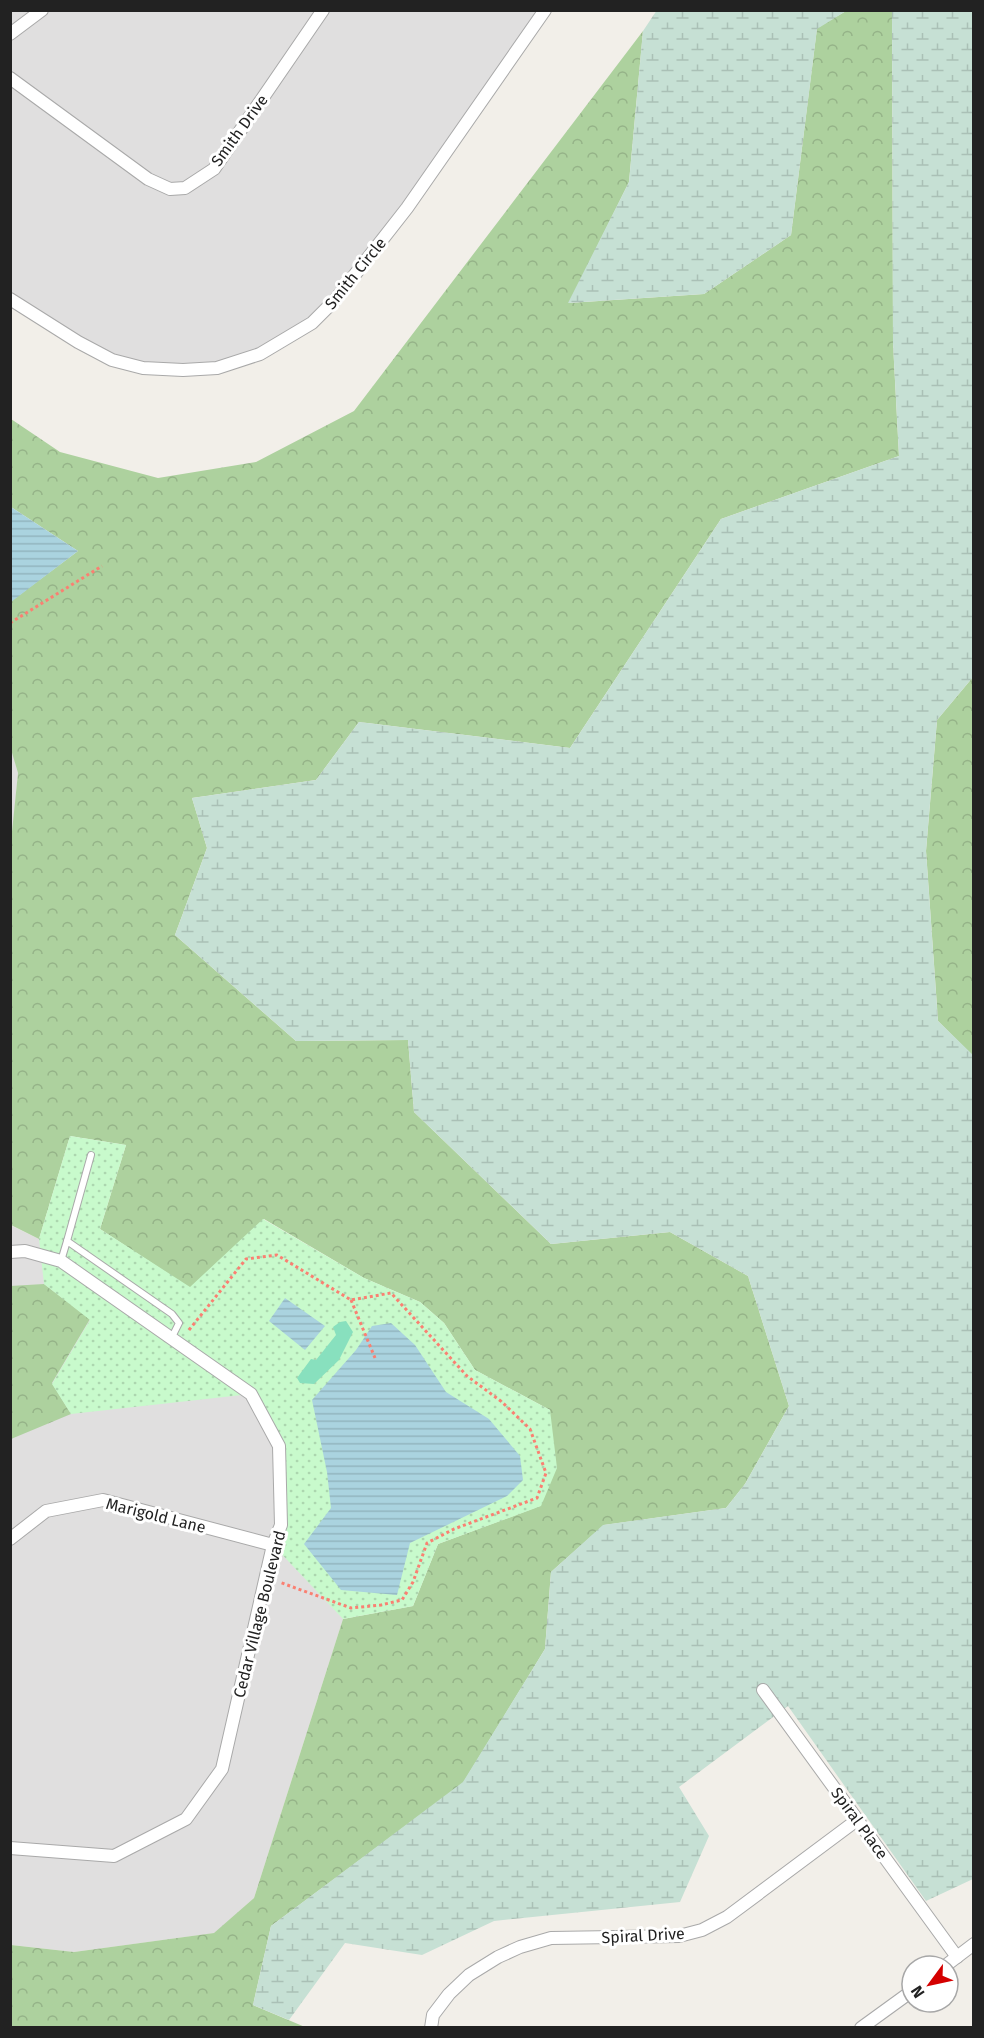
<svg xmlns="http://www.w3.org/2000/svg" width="984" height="2038" font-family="'Fira Sans',sans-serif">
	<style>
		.residential { fill: #e0dfdf }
		.forest { fill: url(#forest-crowns) }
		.wetland { fill: url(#wetland-marsh) }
		.park { fill: url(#park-dots) }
		.pitch { fill: #88e0be }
		.water { fill: url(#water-rules) }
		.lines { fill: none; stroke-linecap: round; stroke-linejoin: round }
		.lane-casing { stroke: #a9a9a9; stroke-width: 8 }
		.street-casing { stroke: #a9a9a9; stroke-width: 14 }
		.path { stroke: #fa8072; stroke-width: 3; stroke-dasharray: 3 3; stroke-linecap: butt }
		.lane { stroke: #fff; stroke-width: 6 }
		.street { stroke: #fff; stroke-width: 12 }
		.labels { text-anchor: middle; stroke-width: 6; stroke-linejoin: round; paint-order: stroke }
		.street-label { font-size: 16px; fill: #222; stroke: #fff }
	</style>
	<defs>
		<pattern id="forest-crowns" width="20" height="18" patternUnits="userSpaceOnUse" patternTransform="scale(1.5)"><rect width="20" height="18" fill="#add19e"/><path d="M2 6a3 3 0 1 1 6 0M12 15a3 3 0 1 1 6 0" fill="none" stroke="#95b388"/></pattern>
		<pattern id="wetland-marsh" width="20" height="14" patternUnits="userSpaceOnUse" patternTransform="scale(1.5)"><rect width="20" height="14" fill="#c6e0d4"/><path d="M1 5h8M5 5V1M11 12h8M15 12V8" fill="none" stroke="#aac0b6"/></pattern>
		<pattern id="park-dots" width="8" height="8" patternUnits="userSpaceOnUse" patternTransform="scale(1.5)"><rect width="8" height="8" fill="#c8facc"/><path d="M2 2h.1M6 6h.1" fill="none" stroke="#acd6af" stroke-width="1.8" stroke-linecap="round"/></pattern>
		<pattern id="water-rules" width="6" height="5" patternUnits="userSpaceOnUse" patternTransform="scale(1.5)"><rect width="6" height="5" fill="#aad3df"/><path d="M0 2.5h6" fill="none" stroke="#92b5bf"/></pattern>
	</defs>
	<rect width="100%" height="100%" fill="#f2efe9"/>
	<g class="residential">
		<polygon points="10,11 546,11 407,208 312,323 217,368 112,360 11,299"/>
		<polygon points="11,746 18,773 11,851"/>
		<polygon points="10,1225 39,1239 444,1323 343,1619 254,1898 215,1933 74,1952 11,1945"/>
	</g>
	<g class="forest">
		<polygon points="846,11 892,11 893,343 899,456 721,519 570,748 359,722 316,780 192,798 207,848 175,935 296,1041 408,1040 414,1112 551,1244 670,1232 748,1276 789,1406 745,1484 726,1508 604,1525 551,1572 545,1649 463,1783 271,1926 253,2005 305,2027 11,2027 11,1945 74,1952 214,1933 254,1898 343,1619 413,1606 438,1544 540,1506 550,1410 475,1370 444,1323 420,1302 364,1278 264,1219 190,1288 100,1229 126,1145 70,1136 39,1239 11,1225 10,851 18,773 10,746 10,602 78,551 11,507 11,419 60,452 158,478 256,462 354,411 643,31 629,182 569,303 704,294 791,235 817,28"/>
		<polygon points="973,677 973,1056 938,1021 926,851 937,720"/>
		<polygon points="44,1284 90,1319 52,1383 71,1414 11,1439 10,1286"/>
	</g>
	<g class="wetland">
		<polygon points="657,10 846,11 817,29 791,235 704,294 568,303 629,182 643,31"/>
		<polygon points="892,11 973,11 973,677 937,720 926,851 938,1021 974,1056 973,1879 926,1901 788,1706 679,1787 709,1836 680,1902 494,1921 422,1955 345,1943 289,2020 253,2005 271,1926 463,1782 545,1649 551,1572 603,1525 726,1508 745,1484 789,1406 748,1276 670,1232 551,1244 414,1112 408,1040 296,1041 175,935 207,848 192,798 316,780 359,722 570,748 721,519 899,456 893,343"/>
	</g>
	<polygon class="park" points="70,1136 126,1145 100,1229 190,1287 263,1219 364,1278 420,1302 444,1323 475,1370 550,1410 557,1468 541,1506 438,1544 413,1606 343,1619 273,1545 281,1525 279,1446 251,1394 71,1414 52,1384 90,1320 44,1284 39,1239"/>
	<polygon class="pitch" points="346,1321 353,1332 339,1360 314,1384 300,1383 297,1378 311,1359 316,1360 336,1335 333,1327 340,1322"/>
	<g class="water">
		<polygon points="11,507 78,551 11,602"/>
		<polygon points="285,1298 325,1326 305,1350 269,1321"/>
		<polygon points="391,1323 415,1345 446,1392 489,1419 520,1456 523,1480 507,1496 410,1543 397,1595 341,1590 304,1544 331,1508 327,1472 312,1400 356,1350 372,1326"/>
	</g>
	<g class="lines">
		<defs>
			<g id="lane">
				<polyline points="67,1241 91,1155"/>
				<polyline points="61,1261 67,1241 172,1314 179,1323 172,1337"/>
			</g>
			<g id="street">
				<polyline points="10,34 42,10"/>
				<polyline points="10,78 148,179 170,189 185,188 214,169 323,10"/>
				<polyline points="10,299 78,342 112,360 143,368 183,370 217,368 260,354 312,323 335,300 407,208 545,10"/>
				<polyline points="10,1252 25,1251 61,1261 251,1394 279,1446 281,1525 273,1545 222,1769 186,1819 114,1856 10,1848"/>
				<polyline points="10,1539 46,1511 103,1500 273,1545"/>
				<polyline points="763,1690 957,1957"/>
				<polyline points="945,1966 974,1944"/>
				<polyline points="431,2028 433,2015 449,1994 469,1975 498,1957 520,1947 551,1938 679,1936 702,1930 727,1917 857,1820"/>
				<polyline points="861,2028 912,1991"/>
			</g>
		</defs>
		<use href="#lane" class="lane-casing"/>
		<use href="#street" class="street-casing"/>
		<g class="path">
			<polyline points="10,623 102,566"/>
			<polyline points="351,1300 375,1358"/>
			<polyline points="189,1330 246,1259 277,1255 351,1300 391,1293 467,1376 502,1402 530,1429 546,1473 537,1498 454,1529 427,1543 413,1582 402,1600 381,1605 351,1608 279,1582"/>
		</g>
		<use href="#lane" class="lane"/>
		<use href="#street" class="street"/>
	</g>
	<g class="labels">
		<g class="street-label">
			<text transform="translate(239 130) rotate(-54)" y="6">Smith Drive</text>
			<text transform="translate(355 273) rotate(-51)" y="6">Smith Circle</text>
			<text transform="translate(156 1515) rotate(14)" y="6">Marigold Lane</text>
			<text transform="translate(259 1614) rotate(-76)" y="6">Cedar Village Boulevard</text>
			<text transform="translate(860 1823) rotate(54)" y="6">Spiral Place</text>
			<text transform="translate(643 1935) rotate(-3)" y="6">Spiral Drive</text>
		</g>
	</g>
	<rect width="984" height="2038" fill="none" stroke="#222222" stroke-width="24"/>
	<g transform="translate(930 1984) rotate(237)"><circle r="28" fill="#ffffff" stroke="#a7a7a7" stroke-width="1.5"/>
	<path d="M0-4.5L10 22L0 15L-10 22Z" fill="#d40000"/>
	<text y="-9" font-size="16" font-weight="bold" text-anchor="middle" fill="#222222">N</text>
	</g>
</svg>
